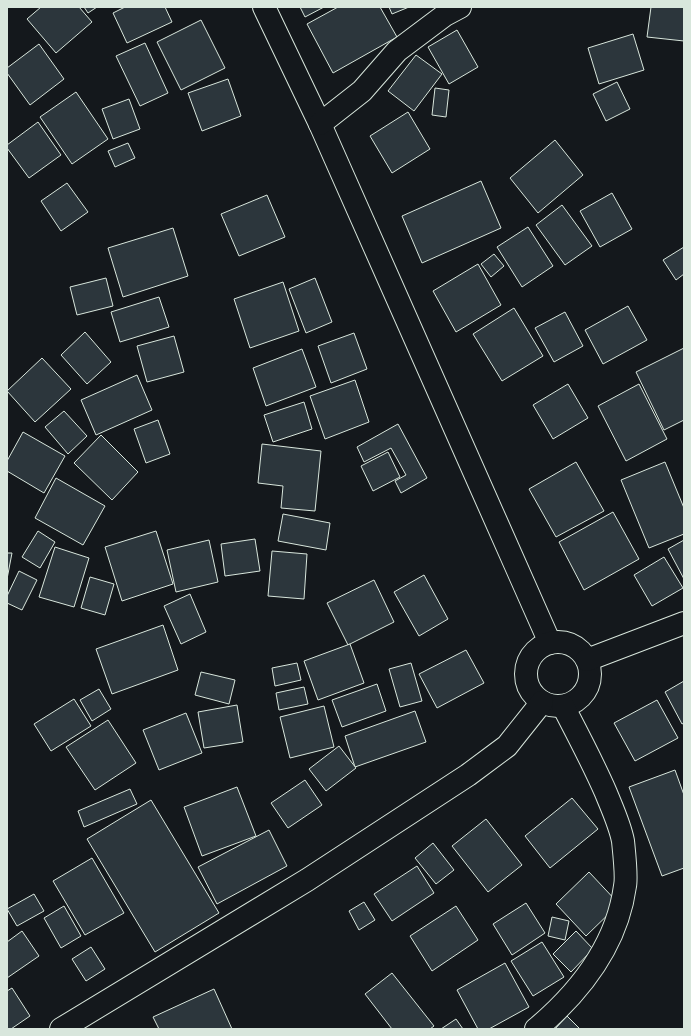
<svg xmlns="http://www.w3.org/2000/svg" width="691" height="1036" font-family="'Playfair Display',serif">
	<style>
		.building { fill: #2c363c; stroke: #d8e6dc }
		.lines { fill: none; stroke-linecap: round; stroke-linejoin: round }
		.minor-casing { stroke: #d8e6dc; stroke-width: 24 }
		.minor { stroke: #14181c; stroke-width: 22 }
	</style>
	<rect width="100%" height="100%" fill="#14181c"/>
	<g class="building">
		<polygon points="41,7 79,7 92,22 56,53 27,19"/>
		<polygon points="84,7 97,7 88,13"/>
		<polygon points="125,7 165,7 172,22 127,43 113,13"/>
		<polygon points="300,7 324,7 305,17"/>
		<polygon points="338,7 380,7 397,37 333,73 307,24"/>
		<polygon points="389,7 409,7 392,14"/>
		<polygon points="651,7 684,7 684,41 647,37"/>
		<polygon points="201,20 225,68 181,90 157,42"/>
		<polygon points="457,30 478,67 449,84 428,47"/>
		<polygon points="633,34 644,70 599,84 588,48"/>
		<polygon points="145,43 168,93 140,106 116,56"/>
		<polygon points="39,44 64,79 30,105 7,73 7,68"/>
		<polygon points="416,55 442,74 414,111 388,91"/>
		<polygon points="228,79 241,116 202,131 188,93"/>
		<polygon points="617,82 630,109 606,121 593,94"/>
		<polygon points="435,88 449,90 446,117 432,115"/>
		<polygon points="76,92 108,139 72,164 40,117"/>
		<polygon points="129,99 140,129 113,139 102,109"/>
		<polygon points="408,112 430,149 392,173 370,136"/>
		<polygon points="38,122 61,155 29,178 7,148 7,145"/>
		<polygon points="555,140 583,175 538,213 510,178"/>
		<polygon points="128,143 135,158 115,167 108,151"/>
		<polygon points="481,181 501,228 422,263 402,216"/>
		<polygon points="67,183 88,212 61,231 41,201"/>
		<polygon points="612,193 632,229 600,247 580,211"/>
		<polygon points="267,195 285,237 239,256 221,214"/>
		<polygon points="562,205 592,246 565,265 536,225"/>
		<polygon points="528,227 553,266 522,287 497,247"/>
		<polygon points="173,228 188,276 123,297 108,248"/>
		<polygon points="684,247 684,274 676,280 663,260"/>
		<polygon points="494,254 504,266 491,277 481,264"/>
		<polygon points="478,264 501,305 456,332 433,291"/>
		<polygon points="106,278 113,306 77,315 70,287"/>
		<polygon points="315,278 332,322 306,333 289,289"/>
		<polygon points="283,282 299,331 250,348 234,299"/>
		<polygon points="159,297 169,327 120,342 111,312"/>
		<polygon points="628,306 647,340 603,364 585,330"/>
		<polygon points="514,308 543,356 502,381 473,334"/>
		<polygon points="565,312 583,346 554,362 535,328"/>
		<polygon points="85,332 111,362 87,384 61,355"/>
		<polygon points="354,333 367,369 331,383 318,346"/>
		<polygon points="174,336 184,372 147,382 137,346"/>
		<polygon points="684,348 684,420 664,430 636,372"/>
		<polygon points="302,349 316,387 266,406 253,368"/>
		<polygon points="42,358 71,389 35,422 7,391"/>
		<polygon points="137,375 152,410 96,435 81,400"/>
		<polygon points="355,380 369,422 325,439 310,396"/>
		<polygon points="568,384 588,418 553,439 533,405"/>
		<polygon points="639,384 667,439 626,461 598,406"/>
		<polygon points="304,402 312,429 273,442 264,415"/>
		<polygon points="64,411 87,436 68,454 45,427"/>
		<polygon points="158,420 170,454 146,463 134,429"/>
		<polygon points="398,424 427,478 401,493 395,481 406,475 391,448 364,462 357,447"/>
		<polygon points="23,432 65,456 44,493 7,471 7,461"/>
		<polygon points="101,435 138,472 112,500 74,463"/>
		<polygon points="262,444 321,451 315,511 281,508 283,486 258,483"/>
		<polygon points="388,452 400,477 373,491 361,466"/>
		<polygon points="576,462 604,511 556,537 529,489"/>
		<polygon points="665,462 684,508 684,534 649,548 621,480"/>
		<polygon points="56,478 105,506 83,545 35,518"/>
		<polygon points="613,512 639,559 584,590 559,542"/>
		<polygon points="283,514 330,523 326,550 278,541"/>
		<polygon points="38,531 55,542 40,568 22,557"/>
		<polygon points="156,531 173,584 122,601 105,547"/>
		<polygon points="255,539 260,571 225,576 221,544"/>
		<polygon points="209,540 218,582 176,592 167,550"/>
		<polygon points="684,540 684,579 668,549"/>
		<polygon points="55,547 89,558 74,607 39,597"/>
		<polygon points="272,551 307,554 304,599 268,596"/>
		<polygon points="7,553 12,553 7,579"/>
		<polygon points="664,557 683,588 652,606 634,575"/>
		<polygon points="19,571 37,580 22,610 7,603 7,596"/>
		<polygon points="424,575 448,619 419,636 394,592"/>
		<polygon points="90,577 114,584 105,615 81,608"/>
		<polygon points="374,580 394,622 348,645 327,603"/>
		<polygon points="190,594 206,632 181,644 164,606"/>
		<polygon points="163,625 178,670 112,694 96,649"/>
		<polygon points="350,644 364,683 318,700 304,661"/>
		<polygon points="466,650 484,683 437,708 419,674"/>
		<polygon points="297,663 301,680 275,686 272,668"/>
		<polygon points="411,663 422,701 400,707 389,669"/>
		<polygon points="201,672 235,680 229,704 195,695"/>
		<polygon points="684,681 684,723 682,724 665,692"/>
		<polygon points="377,684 386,711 342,727 332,700"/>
		<polygon points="304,687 308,704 279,710 276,693"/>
		<polygon points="99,689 111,709 92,721 80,700"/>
		<polygon points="74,699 91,726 51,751 34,724"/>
		<polygon points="657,700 678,738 635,761 614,723"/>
		<polygon points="237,705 243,742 204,748 198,712"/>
		<polygon points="324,706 334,747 290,758 280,717"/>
		<polygon points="415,711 426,742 355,767 345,736"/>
		<polygon points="186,713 202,753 159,770 143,730"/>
		<polygon points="108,720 136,763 95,790 66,747"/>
		<polygon points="339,746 356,768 326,791 309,769"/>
		<polygon points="675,770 684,795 684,868 662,876 629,787"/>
		<polygon points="305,780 322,805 288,828 271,803"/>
		<polygon points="237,787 256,836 202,856 184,807"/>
		<polygon points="130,789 137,804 84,827 78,811"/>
		<polygon points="572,798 598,829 550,868 525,836"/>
		<polygon points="151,800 219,913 155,952 87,839"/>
		<polygon points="486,819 522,865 488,892 452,846"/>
		<polygon points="269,830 287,866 217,904 198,867"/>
		<polygon points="433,843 454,870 436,884 415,858"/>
		<polygon points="92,858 124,913 85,935 53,881"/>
		<polygon points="417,866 434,893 392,921 374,894"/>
		<polygon points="589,872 619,904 586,936 556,904"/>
		<polygon points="34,894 44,911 17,926 7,909"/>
		<polygon points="364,902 375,920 359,930 349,911"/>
		<polygon points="526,903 545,933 512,955 493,924"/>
		<polygon points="64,906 81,936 61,948 44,918"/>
		<polygon points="456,906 478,940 432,971 410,936"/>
		<polygon points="552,917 569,921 565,940 548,936"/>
		<polygon points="22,931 39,956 7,978 7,942"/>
		<polygon points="576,931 593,949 571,972 553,954"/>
		<polygon points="542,942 564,977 533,996 511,961"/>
		<polygon points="91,947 105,969 86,981 72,959"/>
		<polygon points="505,963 529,1007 489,1029 478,1029 457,990"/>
		<polygon points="392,973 434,1026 430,1029 392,1029 365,994"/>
		<polygon points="12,988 30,1016 11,1029 7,1029 7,991"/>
		<polygon points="214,989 232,1029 159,1029 153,1017"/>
		<polygon points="567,1016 580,1029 555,1029"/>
		<polygon points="456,1019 463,1029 441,1029"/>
	</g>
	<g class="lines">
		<defs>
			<g id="minor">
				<polyline points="264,7 320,124 550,643"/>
				<polyline points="320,124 362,91 397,51 445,15 460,7"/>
				<circle cx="558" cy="674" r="32"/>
				<polyline points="587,660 684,623"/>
				<polyline points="61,1029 307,880 468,775 507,746 542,702"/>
				<path d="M 536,1029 C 580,992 617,945 625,886 C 627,877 624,851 623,841 C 620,825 612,808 606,793 C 593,763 578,735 563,706"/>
			</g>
		</defs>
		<use href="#minor" class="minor-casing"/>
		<use href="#minor" class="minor"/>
	</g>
	<rect width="691" height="1036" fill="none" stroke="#d8e6dc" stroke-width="16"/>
</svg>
